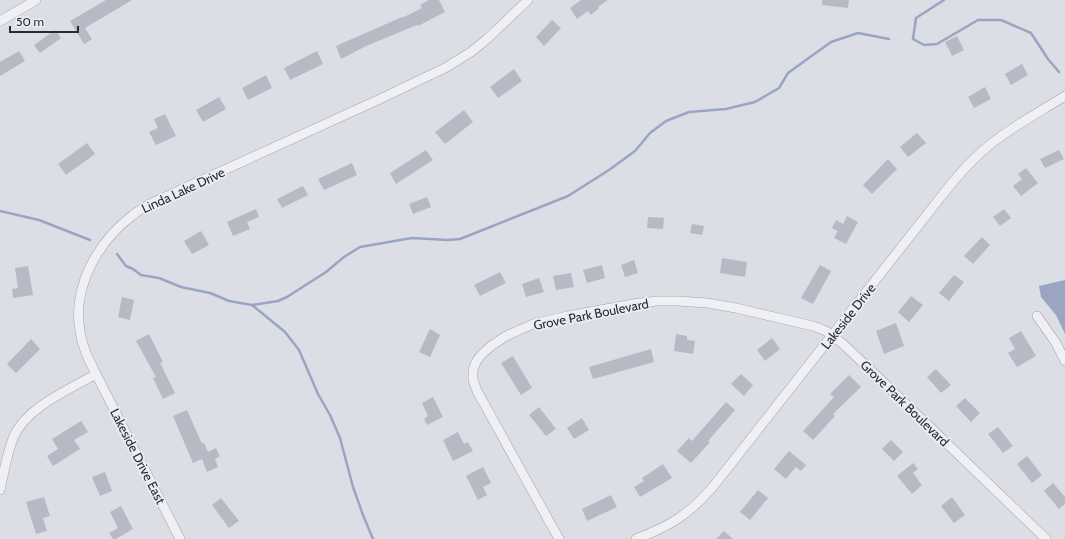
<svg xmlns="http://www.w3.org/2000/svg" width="1065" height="539" font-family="Cabin,sans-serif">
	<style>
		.water { fill: #99a5c3 }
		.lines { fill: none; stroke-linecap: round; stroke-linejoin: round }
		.stream { stroke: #99a5c3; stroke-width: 2.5 }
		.building { fill: #b7b9c5 }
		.minor-casing { stroke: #a2a4ae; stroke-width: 10 }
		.minor { stroke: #efeff4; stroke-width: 9 }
		.labels { text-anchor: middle; stroke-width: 3.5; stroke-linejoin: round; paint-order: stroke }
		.street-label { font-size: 13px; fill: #272a3a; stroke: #ebedf3 }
	</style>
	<rect width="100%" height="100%" fill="#dcdee5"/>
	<polygon class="water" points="1065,280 1065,334 1056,315 1041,297 1039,286"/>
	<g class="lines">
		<g class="stream">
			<polyline points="913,39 924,45 937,44 978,20 1001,20 1031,33 1048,59 1059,72"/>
			<polyline points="913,39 916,18 944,0"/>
			<polyline points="0,211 39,220 90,240"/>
			<polyline points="117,254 126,266 133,269 141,275 159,278 181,287 210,293 229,301 252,305 278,301 287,297 326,272 344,257 360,247 412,238 448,240 460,239 568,196 609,170 635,151 650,133 666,121 689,112 726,109 755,102 779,88 788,73 831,42 858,33 889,39"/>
			<polyline points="252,305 285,332 299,350 318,394 330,415 340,438 353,487 363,515 373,539"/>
		</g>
	</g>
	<g class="building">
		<polygon points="106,0 132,0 85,28 92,39 84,44 70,21"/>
		<polygon points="429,0 439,0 445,12 418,26 417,25 366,46 341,59 336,46 402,17 402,18 422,8 420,5"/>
		<polygon points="581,0 608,0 598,7 599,8 591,15 588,11 577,19 570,8"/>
		<polygon points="822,0 849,0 848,8 822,5"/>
		<polygon points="552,20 561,28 544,46 536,37"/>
		<polygon points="55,30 61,38 40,53 34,45"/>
		<polygon points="957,36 964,50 952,56 945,42"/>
		<polygon points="19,51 25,61 0,76 0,62"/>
		<polygon points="317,51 323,64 290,80 284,68"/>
		<polygon points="1022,64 1028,75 1011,85 1005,74"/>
		<polygon points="514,69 522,81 498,98 490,87"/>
		<polygon points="266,75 272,88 248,100 242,88"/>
		<polygon points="985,87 991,99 974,108 968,97"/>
		<polygon points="219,97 226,109 203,122 196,110"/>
		<polygon points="464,110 473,122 445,144 435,132"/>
		<polygon points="165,114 176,136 156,145 149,132 158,128 154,119"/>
		<polygon points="917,133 926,143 908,157 900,147"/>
		<polygon points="87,143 95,154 66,175 58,164"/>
		<polygon points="426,150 433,160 396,184 390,173"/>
		<polygon points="1059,150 1064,159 1045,168 1040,159"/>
		<polygon points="888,159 897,169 872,194 863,185"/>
		<polygon points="352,163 357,175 324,190 318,179"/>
		<polygon points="1026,168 1038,183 1021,196 1013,186 1022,179 1018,174"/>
		<polygon points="303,186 308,195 282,208 277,199"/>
		<polygon points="427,197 431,207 413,214 409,204"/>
		<polygon points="256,209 259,217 247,222 250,229 233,236 227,222"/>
		<polygon points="1004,209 1011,218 1000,226 993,217"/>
		<polygon points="847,216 858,222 846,244 834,238 838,231 832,228 836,220 843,224"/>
		<polygon points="648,217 664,218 663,229 647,228"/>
		<polygon points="692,224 704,226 702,235 690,233"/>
		<polygon points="201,231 209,245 192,254 184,241"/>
		<polygon points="982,237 990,245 973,264 964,256"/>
		<polygon points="722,258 747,262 745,277 720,273"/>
		<polygon points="634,260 638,273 625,277 621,265"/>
		<polygon points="602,265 605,278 587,283 583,270"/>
		<polygon points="820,265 831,271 813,304 801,298"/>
		<polygon points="28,266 33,295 13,298 12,289 18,288 15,268"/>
		<polygon points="500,272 506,283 480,296 474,285"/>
		<polygon points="571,273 574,287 556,290 553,276"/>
		<polygon points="954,275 964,282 949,301 939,293"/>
		<polygon points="539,278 544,292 526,297 522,284"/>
		<polygon points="911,296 923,305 909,322 898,312"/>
		<polygon points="122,297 134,300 130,320 118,317"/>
		<polygon points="896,323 904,346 884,354 876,331"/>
		<polygon points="430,329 440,335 430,357 419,352"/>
		<polygon points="1021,331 1036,356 1017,367 1008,353 1015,349 1009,338"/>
		<polygon points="149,334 163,362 160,363 175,393 163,399 153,378 156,377 136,341"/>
		<polygon points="676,334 687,336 687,340 695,341 693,354 674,351"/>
		<polygon points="772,338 780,349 765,361 757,350"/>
		<polygon points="31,339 40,349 16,373 7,364"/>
		<polygon points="651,349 654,362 593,379 589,367"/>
		<polygon points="513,356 532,388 521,395 501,363"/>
		<polygon points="936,369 951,385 941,393 927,377"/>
		<polygon points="741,374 753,385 744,396 731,384"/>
		<polygon points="849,375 861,387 833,414 835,416 813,440 803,431 834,397 830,394"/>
		<polygon points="433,397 443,417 427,425 424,419 428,416 422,403"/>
		<polygon points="965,398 980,413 971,422 956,406"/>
		<polygon points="726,402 735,410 708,441 710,442 691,463 677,451 689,438 692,441"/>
		<polygon points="539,407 556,429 546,436 529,415"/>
		<polygon points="187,410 202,444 204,443 208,452 216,448 220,456 215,459 218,467 207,472 202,459 193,463 173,416"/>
		<polygon points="582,418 589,430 574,439 567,428"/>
		<polygon points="81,421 88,432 74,440 80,449 53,466 47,456 58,449 52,439"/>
		<polygon points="998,427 1013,446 1003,453 988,434"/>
		<polygon points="458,432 464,444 468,442 473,451 453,461 443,440"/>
		<polygon points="891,440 903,452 894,461 882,449"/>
		<polygon points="789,451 806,465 801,471 796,467 786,479 774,469"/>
		<polygon points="1027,456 1042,475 1032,483 1017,464"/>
		<polygon points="913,463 918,469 913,473 922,485 912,494 897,476"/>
		<polygon points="663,464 672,478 640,497 634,487 644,481 642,478"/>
		<polygon points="483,467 491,483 483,487 487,495 478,500 466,476"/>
		<polygon points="105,472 112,491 100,496 92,477"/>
		<polygon points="1053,483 1065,497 1065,504 1059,509 1044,491"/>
		<polygon points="758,490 768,498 750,520 740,512"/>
		<polygon points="611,495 617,507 587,521 582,509"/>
		<polygon points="44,497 50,516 43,518 47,531 36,534 26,502"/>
		<polygon points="952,497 965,515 954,523 941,506"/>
		<polygon points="221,498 239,521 229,528 212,505"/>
		<polygon points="121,506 133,529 116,539 113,539 109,533 118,528 110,512"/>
		<polygon points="724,531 733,539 716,539"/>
	</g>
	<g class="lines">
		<defs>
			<g id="minor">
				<polyline points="0,21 36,0"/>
				<polyline points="1037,316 1056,343 1065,361"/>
				<path d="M 0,490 C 4,472 7,453 14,436 C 28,406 69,390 96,374"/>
				<path d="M 180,539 L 96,374 C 89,360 82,347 80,331 C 72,287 98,241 133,215 C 140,209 148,205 156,201 L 380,99 L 445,68 L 471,52 L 487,39 L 528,0"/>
				<polyline points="559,539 477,391 473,380 473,370 476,362 481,355 491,346 506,336 533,324 568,316 633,304 657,301 678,301 707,303 736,308 813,326 826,331 843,344 880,379 1046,539"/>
				<path d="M 636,539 C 670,526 688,515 712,488 L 940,198 C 954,180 968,163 986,148 C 1009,128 1038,113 1065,96"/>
			</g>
		</defs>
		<use href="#minor" class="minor-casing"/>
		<use href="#minor" class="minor"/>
	</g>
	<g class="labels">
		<g class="street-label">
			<text transform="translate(183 190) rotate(-25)" y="5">Linda Lake Drive</text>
			<text transform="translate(591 314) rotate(-11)" y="5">Grove Park Boulevard</text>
			<text transform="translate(848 316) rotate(-52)" y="5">Lakeside Drive</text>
			<text transform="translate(905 403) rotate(44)" y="5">Grove Park Boulevard</text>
			<text transform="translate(138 456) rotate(63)" y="5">Lakeside Drive East</text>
		</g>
	</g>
	<path d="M10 26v6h68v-6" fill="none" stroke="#272a3a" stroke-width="2"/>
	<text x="16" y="26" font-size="12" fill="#272a3a" stroke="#ebedf3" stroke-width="3" paint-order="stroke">50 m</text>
</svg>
